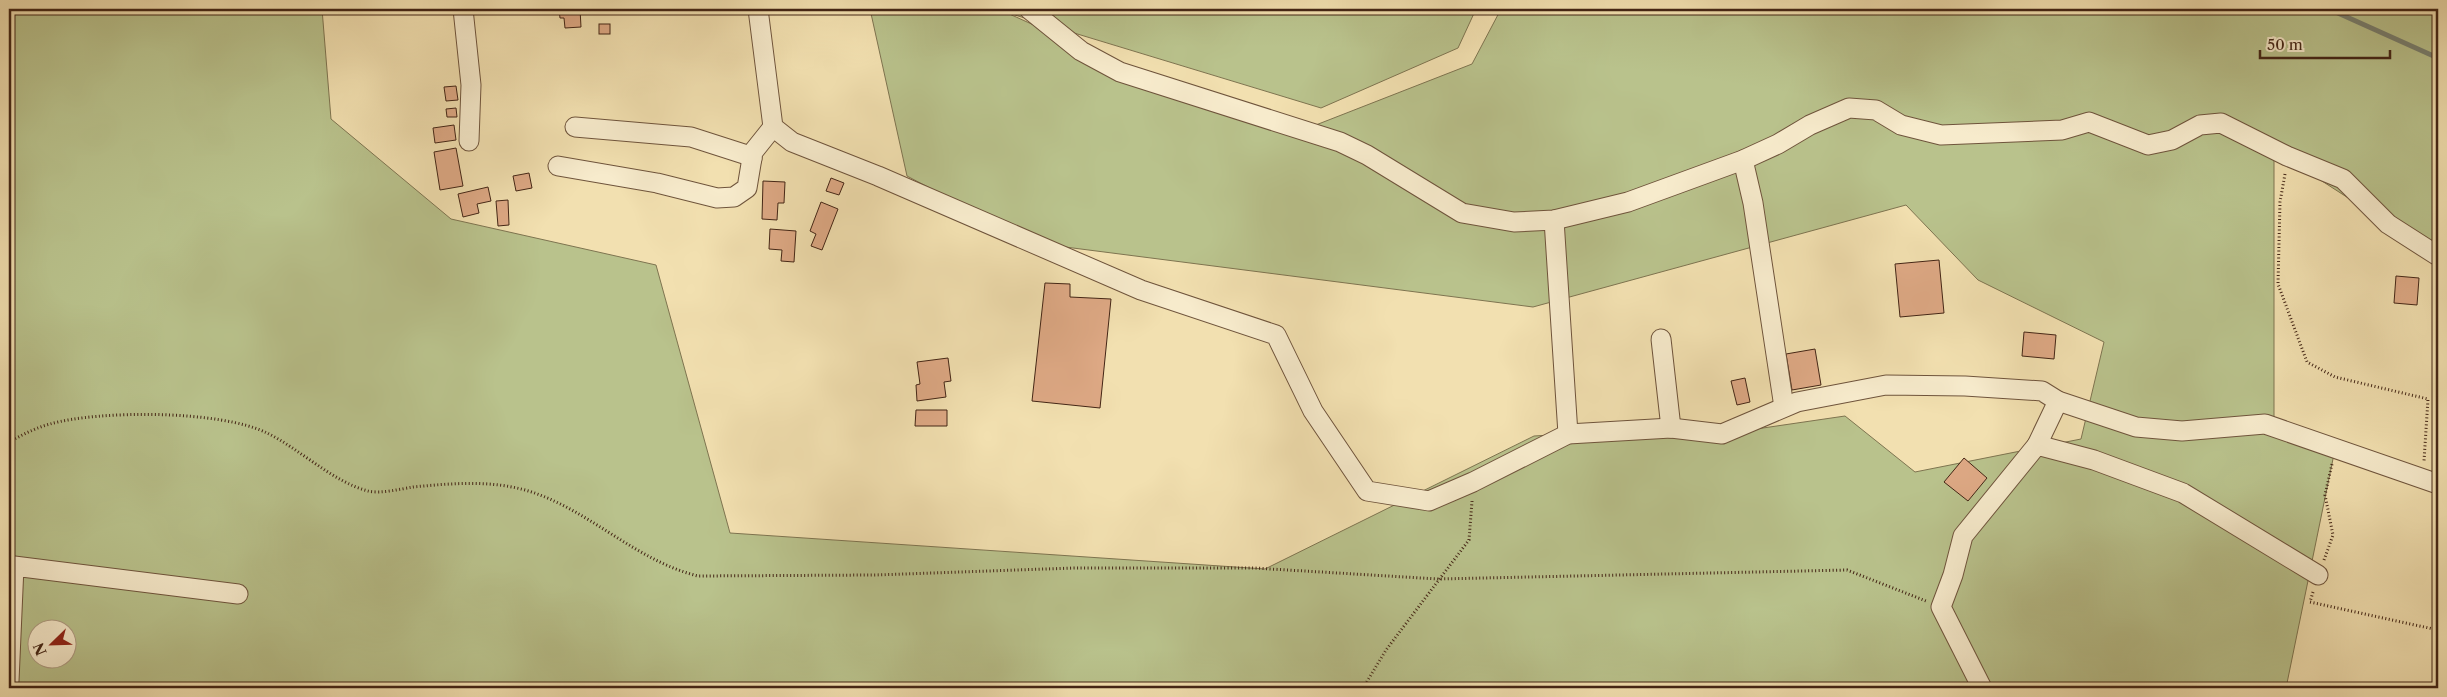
<svg xmlns="http://www.w3.org/2000/svg" width="2447" height="697" font-family="'Libre Caslon Text',serif">
	<style>
		.green { fill: #b9c28c; stroke: #7e7450; fill-rule: evenodd }
		.lines { fill: none; stroke-linecap: round; stroke-linejoin: round }
		.stream { stroke: #788071; stroke-width: 5 }
		.building { fill: #dea985; stroke: #432515 }
		.minor-casing { stroke: #6f543c; stroke-width: 21 }
		.path { stroke: #432515; stroke-width: 3; stroke-dasharray: 1 2.5; stroke-linecap: butt }
		.minor { stroke: #f7ebcc; stroke-width: 19 }
	</style>
	<rect width="100%" height="100%" fill="#f2e0b0"/>
	<filter id="stains"><feTurbulence type="fractalNoise" baseFrequency=".004" numOctaves="4"/><feColorMatrix values="0 0 0 0 .2 0 0 0 0 .09 0 0 0 0 .02 0 0 0 .5 -.17"/></filter>
	<radialGradient id="worn" r=".72"><stop offset=".6" stop-color="#630" stop-opacity="0"/><stop offset="1" stop-color="#630" stop-opacity=".3"/></radialGradient>
	<path class="green" d="M 9,9 L 322,9 L 331,119 L 451,219 L 656,265 L 730,533 L 1265,569 L 1534,436 L 1671,428 L 1722,434 L 1845,416 L 1915,472 L 2081,439 L 2104,342 L 1978,280 L 1906,205 L 1533,307 L 1034,243 L 907,176 L 870,9 L 1476,9 L 1458,48 L 1321,108 L 1005,12 L 1186,94 L 1303,130 L 1472,64 L 1501,9 L 2438,9 L 2438,256 L 2274,150 L 2274,434 L 2334,454 L 2286,688 L 9,688 ZM 38,630 L 68,630 L 68,660 L 38,660 Z"/>
	<g class="lines">
		<polyline class="stream" points="2329,9 2438,58"/>
	</g>
	<g class="building">
		<polygon points="559,9 580,9 581,27 565,28 564,18 560,18"/>
		<rect x="599" y="24" width="11" height="10"/>
		<polygon points="456,86 458,100 446,101 444,87"/>
		<polygon points="456,108 457,117 447,117 446,109"/>
		<polygon points="454,125 456,140 435,143 433,128"/>
		<polygon points="456,148 463,186 440,190 434,152"/>
		<polygon points="529,173 532,188 516,191 513,176"/>
		<polygon points="831,178 844,183 839,195 826,191"/>
		<polygon points="763,181 785,182 784,203 778,203 777,220 762,219"/>
		<polygon points="488,187 491,201 477,204 479,213 463,217 458,194"/>
		<polygon points="508,200 509,225 498,226 496,201"/>
		<polygon points="821,202 838,209 822,250 811,246 816,234 810,231"/>
		<polygon points="770,229 796,231 794,262 781,261 782,250 769,249"/>
		<polygon points="1939,260 1944,313 1900,317 1895,264"/>
		<polygon points="2396,276 2419,278 2417,305 2394,303"/>
		<polygon points="1045,283 1070,284 1070,297 1111,299 1100,408 1032,401"/>
		<polygon points="2024,332 2056,335 2054,359 2022,356"/>
		<polygon points="1815,349 1821,385 1792,390 1786,354"/>
		<polygon points="948,358 951,381 944,382 946,397 917,401 916,385 920,384 917,362"/>
		<polygon points="1745,378 1750,402 1737,405 1731,381"/>
		<polygon points="916,410 947,410 947,426 915,426"/>
		<polygon points="1964,458 1987,478 1968,501 1944,482"/>
	</g>
	<g class="lines">
		<defs>
			<g id="minor">
				<polyline points="463,9 471,85 469,141"/>
				<polyline points="758,9 773,127 792,142 878,176 1141,290 1276,335 1313,411 1367,491 1429,501 1473,482 1568,434 1671,428 1722,434 1797,402 1886,385 1965,386 2042,391 2058,401 2136,427 2182,431 2265,424 2438,484"/>
				<polyline points="1029,9 1081,51 1120,72 1340,142 1367,155 1462,213 1514,222 1554,220 1628,202 1743,160 1778,144 1810,125 1849,108 1876,110 1901,125 1941,135 2062,130 2089,122 2148,145 2172,140 2200,125 2221,123 2287,156 2343,179 2388,224 2438,256"/>
				<polyline points="575,127 691,137 747,155 752,159"/>
				<polyline points="1743,160 1753,203 1784,407"/>
				<polyline points="558,166 657,183 717,198 734,197 747,188 753,152 773,127"/>
				<polyline points="1554,220 1568,434"/>
				<polyline points="1661,339 1671,428"/>
				<polyline points="2037,445 2058,401"/>
				<polyline points="9,681 14,566 238,594"/>
				<polyline points="1982,688 1941,607 1953,575 1963,536 2037,445 2094,460 2183,493 2318,575"/>
			</g>
		</defs>
		<use href="#minor" class="minor-casing"/>
		<g class="path">
			<polyline points="2285,174 2280,202 2278,284 2307,362 2335,377 2428,399 2424,461"/>
			<path d="M 9,442 C 22,435 35,428 50,424 C 99,410 221,410 267,433 C 300,449 333,482 368,491 C 381,494 400,489 413,487 C 456,483 499,479 540,495 C 595,516 640,562 698,576 L 875,575 L 1074,568 L 1254,568 L 1438,579 L 1847,570 L 1926,601"/>
			<polyline points="2324,560 2333,535 2325,495 2332,464"/>
			<polyline points="2313,592 2310,602 2438,630"/>
			<polyline points="1363,688 1386,650 1469,540 1472,501"/>
		</g>
		<use href="#minor" class="minor"/>
	</g>
	<rect width="2447" height="697" fill="none" stroke="#f2e0b0" stroke-width="30"/>
	<rect x="10" y="10" width="2427" height="677" fill="none" stroke="#432515" stroke-width="2.5"/>
	<rect x="15" y="15" width="2417" height="667" fill="none" stroke="#432515"/>
	<g transform="translate(52 644) rotate(247)"><circle r="24" fill="#f7ebcc" stroke="#af9c83"/>
	<path d="M0-4L9 19L0 12L-9 19Z" fill="#8f2418"/>
	<text y="-8" font-size="14" font-weight="bold" text-anchor="middle" fill="#432515">N</text>
	</g>
	<path d="M2260 50v8h130v-8" fill="none" stroke="#432515" stroke-width="2.5"/>
	<text x="2267" y="50" font-size="15" fill="#432515" stroke="#f7ebcc" stroke-width="4" paint-order="stroke">50 m</text>
	<rect width="100%" height="100%" filter="url(#stains)"/>
	<rect width="100%" height="100%" fill="url(#worn)"/>
</svg>
